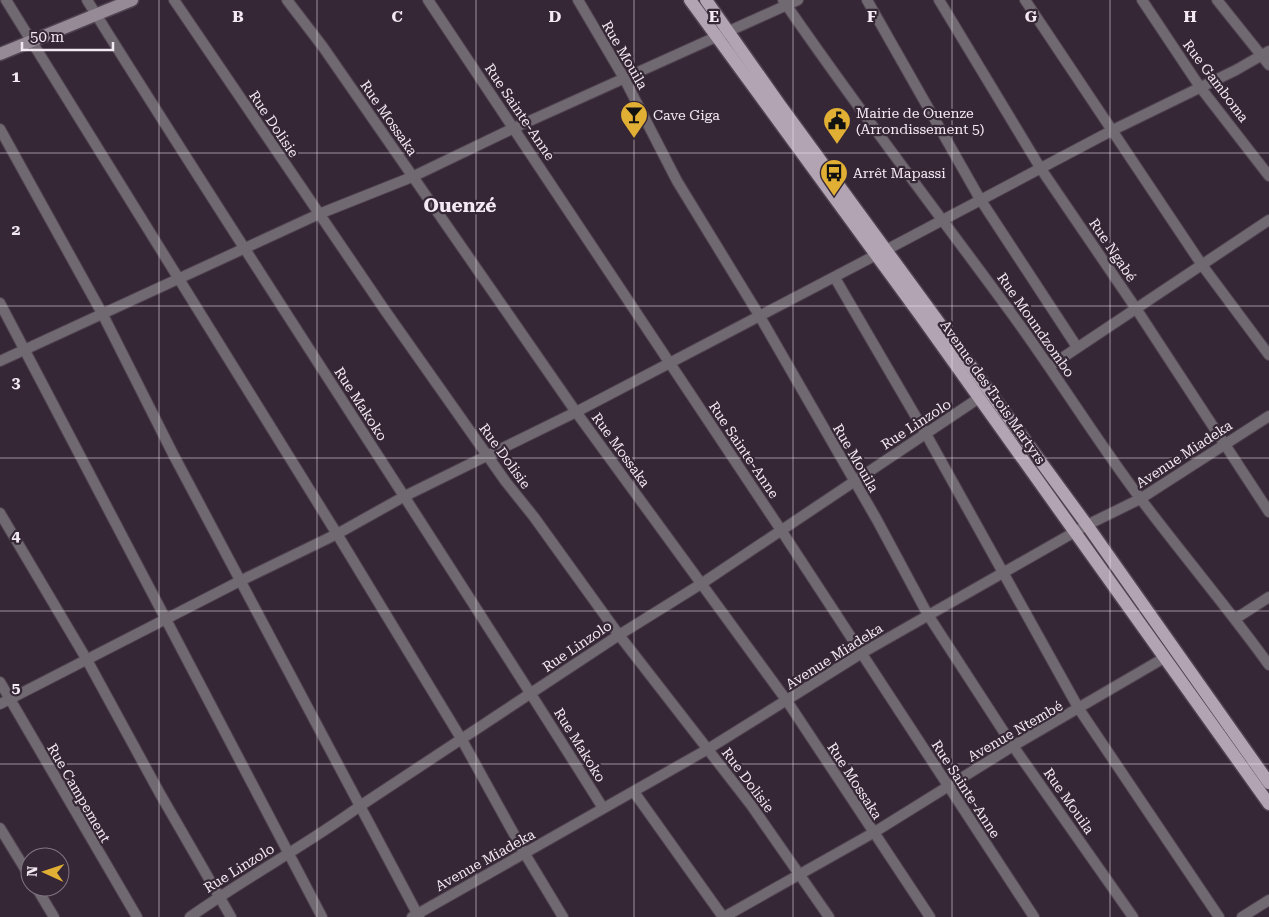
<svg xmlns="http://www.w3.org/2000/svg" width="1269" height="917" font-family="'Roboto Serif',serif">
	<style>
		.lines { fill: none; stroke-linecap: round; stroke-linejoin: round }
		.street-casing { stroke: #504250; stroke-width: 12 }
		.secondary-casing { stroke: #504250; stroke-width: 15 }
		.primary-casing { stroke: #504250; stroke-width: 15 }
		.street { stroke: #706971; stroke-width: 10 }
		.secondary { stroke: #968a97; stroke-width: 12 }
		.primary { stroke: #b3a4b4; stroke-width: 12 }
		.grid { fill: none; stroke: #f2e9f3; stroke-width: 1; stroke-opacity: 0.55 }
		.labels { text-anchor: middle; stroke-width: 4.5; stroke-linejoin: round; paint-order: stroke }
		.street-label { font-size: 14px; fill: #f2e9f3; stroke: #362736 }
		.poi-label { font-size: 14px; fill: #f2e9f3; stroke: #362736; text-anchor: start }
		.district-label { font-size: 19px; font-weight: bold; fill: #f2e9f3; stroke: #362736 }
		.grid-label { font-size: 16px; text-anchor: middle; font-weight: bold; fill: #f2e9f3; stroke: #362736; stroke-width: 4.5; stroke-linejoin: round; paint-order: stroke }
	</style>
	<rect width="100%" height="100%" fill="#362736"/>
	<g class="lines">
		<defs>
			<g id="street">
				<polyline points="6,0 337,534 462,740 525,854 563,917"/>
				<path d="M 87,0 C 256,271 433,537 603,808"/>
				<polyline points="174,0 384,309 506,482 534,517 619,635 751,805 829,917"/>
				<polyline points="287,0 323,47 576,412 787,701 930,917"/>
				<polyline points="428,0 781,530 1034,917"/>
				<polyline points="578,0 624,78 677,181 759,315 877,520 928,615 1013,746 1133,917"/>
				<path d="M 783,0 C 858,110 939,214 1017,321 C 1059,379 1097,441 1140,498 C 1182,554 1228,608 1269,665"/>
				<polyline points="867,0 980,199 1077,347"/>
				<polyline points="939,0 1041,169 1135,307 1269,512"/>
				<polyline points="1025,0 1202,265 1269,355"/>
				<polyline points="1142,0 1200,87 1269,176"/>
				<polyline points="1217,0 1269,65"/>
				<polyline points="0,129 103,315 173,454 419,917"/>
				<polyline points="886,250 1113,130 1236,70 1269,51"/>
				<polyline points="835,278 926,434 1079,709 1219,917"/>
				<polyline points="0,303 322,917"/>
				<polyline points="0,361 319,214 412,177 514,128 798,0"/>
				<polyline points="1050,366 1269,220"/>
				<polyline points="0,513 87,660 159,792 231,917"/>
				<polyline points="1235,619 1269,597"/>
				<polyline points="0,682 137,917"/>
				<polyline points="0,704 240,581 337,534 405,496 576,412 876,255"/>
				<polyline points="634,792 723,917"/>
				<polyline points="0,828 30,877"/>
				<polyline points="36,887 54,917"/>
				<path d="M 190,917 C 245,878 305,846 360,806 L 619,635 L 701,584 L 979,398"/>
				<polyline points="412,917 708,749 862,653 1087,525 1140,499 1269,416"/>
				<polyline points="724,917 873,833 1013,746 1164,658"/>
				<polyline points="1242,917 1269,900"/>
			</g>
			<polyline id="secondary" points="0,54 132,0"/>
			<g id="primary">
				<polyline points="690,0 920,315 1269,804"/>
				<polyline points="706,0 780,105 1087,525 1269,783"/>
			</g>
		</defs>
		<use href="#street" class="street-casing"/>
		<use href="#secondary" class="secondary-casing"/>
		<use href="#primary" class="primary-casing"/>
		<use href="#street" class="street"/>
		<use href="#secondary" class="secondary"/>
		<use href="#primary" class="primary"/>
	</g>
	<path class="grid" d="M 159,0 L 159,917M 317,0 L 317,917M 476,0 L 476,917M 634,0 L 634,917M 793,0 L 793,917M 952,0 L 952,917M 1110,0 L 1110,917M 0,153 L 1269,153M 0,306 L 1269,306M 0,458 L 1269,458M 0,611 L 1269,611M 0,764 L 1269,764"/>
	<defs>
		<symbol id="bar-pin" viewBox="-11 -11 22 30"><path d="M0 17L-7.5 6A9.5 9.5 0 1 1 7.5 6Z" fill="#e1af34" stroke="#362736"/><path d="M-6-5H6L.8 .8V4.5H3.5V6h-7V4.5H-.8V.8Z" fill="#111"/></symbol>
		<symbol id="civic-pin" viewBox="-11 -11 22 30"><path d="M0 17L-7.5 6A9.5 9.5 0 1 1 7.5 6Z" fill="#e1af34" stroke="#362736"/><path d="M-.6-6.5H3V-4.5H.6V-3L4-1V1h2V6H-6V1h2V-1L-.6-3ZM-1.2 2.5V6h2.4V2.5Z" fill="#111"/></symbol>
		<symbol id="bus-pin" viewBox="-11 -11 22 30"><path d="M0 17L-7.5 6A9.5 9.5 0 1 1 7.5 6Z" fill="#e1af34" stroke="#362736"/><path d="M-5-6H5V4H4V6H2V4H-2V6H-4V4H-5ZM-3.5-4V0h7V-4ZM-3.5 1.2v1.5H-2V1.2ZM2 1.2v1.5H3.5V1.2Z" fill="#111"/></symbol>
	</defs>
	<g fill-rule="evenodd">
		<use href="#bar-pin" x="618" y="99" width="32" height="43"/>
		<use href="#civic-pin" x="821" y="105" width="32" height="43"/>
		<use href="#bus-pin" x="818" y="157" width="32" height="43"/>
	</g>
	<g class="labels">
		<g class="street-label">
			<text transform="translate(625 55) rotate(60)" y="5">Rue Mouila</text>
			<text transform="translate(1216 81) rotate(53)" y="5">Rue Gamboma</text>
			<text transform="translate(520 112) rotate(56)" y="5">Rue Sainte-Anne</text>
			<text transform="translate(389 118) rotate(55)" y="5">Rue Mossaka</text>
			<text transform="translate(274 124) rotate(56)" y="5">Rue Dolisie</text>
			<text transform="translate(1113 250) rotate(56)" y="5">Rue Ngabé</text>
			<text transform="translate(1036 325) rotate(55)" y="5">Rue Moundzombo</text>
			<text transform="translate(993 392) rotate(55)" y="5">Avenue des Trois Martyrs</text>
			<text transform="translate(361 404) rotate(57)" y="5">Rue Makoko</text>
			<text transform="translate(916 424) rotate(-33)" y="5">Rue Linzolo</text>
			<text transform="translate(621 450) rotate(54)" y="5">Rue Mossaka</text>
			<text transform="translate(744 450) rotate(56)" y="5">Rue Sainte-Anne</text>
			<text transform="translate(1184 454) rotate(-33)" y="5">Avenue Miadeka</text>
			<text transform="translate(505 456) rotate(54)" y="5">Rue Dolisie</text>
			<text transform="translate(856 458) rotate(60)" y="5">Rue Mouila</text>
			<text transform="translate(577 646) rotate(-34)" y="5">Rue Linzolo</text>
			<text transform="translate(834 656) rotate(-32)" y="5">Avenue Miadeka</text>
			<text transform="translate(1015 731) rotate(-30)" y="5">Avenue Ntembé</text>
			<text transform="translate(580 745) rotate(58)" y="5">Rue Makoko</text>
			<text transform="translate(748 780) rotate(53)" y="5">Rue Dolisie</text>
			<text transform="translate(855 781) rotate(57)" y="5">Rue Mossaka</text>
			<text transform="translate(966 789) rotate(57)" y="5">Rue Sainte-Anne</text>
			<text transform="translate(79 793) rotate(60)" y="5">Rue Campement</text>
			<text transform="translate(1069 801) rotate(55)" y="5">Rue Mouila</text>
			<text transform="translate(485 860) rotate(-29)" y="5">Avenue Miadeka</text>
			<text transform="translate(239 868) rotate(-32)" y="5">Rue Linzolo</text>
		</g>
		<g class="poi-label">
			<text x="856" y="118">Mairie de Ouenze<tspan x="856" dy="16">(Arrondissement 5)</tspan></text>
			<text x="653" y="120">Cave Giga</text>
			<text x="853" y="178">Arrêt Mapassi</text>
		</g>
		<g class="district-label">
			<text x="460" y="212">Ouenzé</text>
		</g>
	</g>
	<g class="grid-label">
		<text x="238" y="22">B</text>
		<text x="397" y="22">C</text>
		<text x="555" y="22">D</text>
		<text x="714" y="22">E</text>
		<text x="872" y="22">F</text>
		<text x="1031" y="22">G</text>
		<text x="1190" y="22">H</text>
		<text x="16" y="82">1</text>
		<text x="16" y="235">2</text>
		<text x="16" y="388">3</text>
		<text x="16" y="541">4</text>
		<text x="16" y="693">5</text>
	</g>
	<g transform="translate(45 872) rotate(273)"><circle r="24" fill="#362736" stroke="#817582"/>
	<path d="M0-4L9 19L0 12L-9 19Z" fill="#e1af34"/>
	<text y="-8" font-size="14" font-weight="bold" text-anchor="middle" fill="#f2e9f3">N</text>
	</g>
	<path d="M22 42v8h91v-8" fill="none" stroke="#f2e9f3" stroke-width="2.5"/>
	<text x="30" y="42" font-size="15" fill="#f2e9f3" stroke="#362736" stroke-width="4" paint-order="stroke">50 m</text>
</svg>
